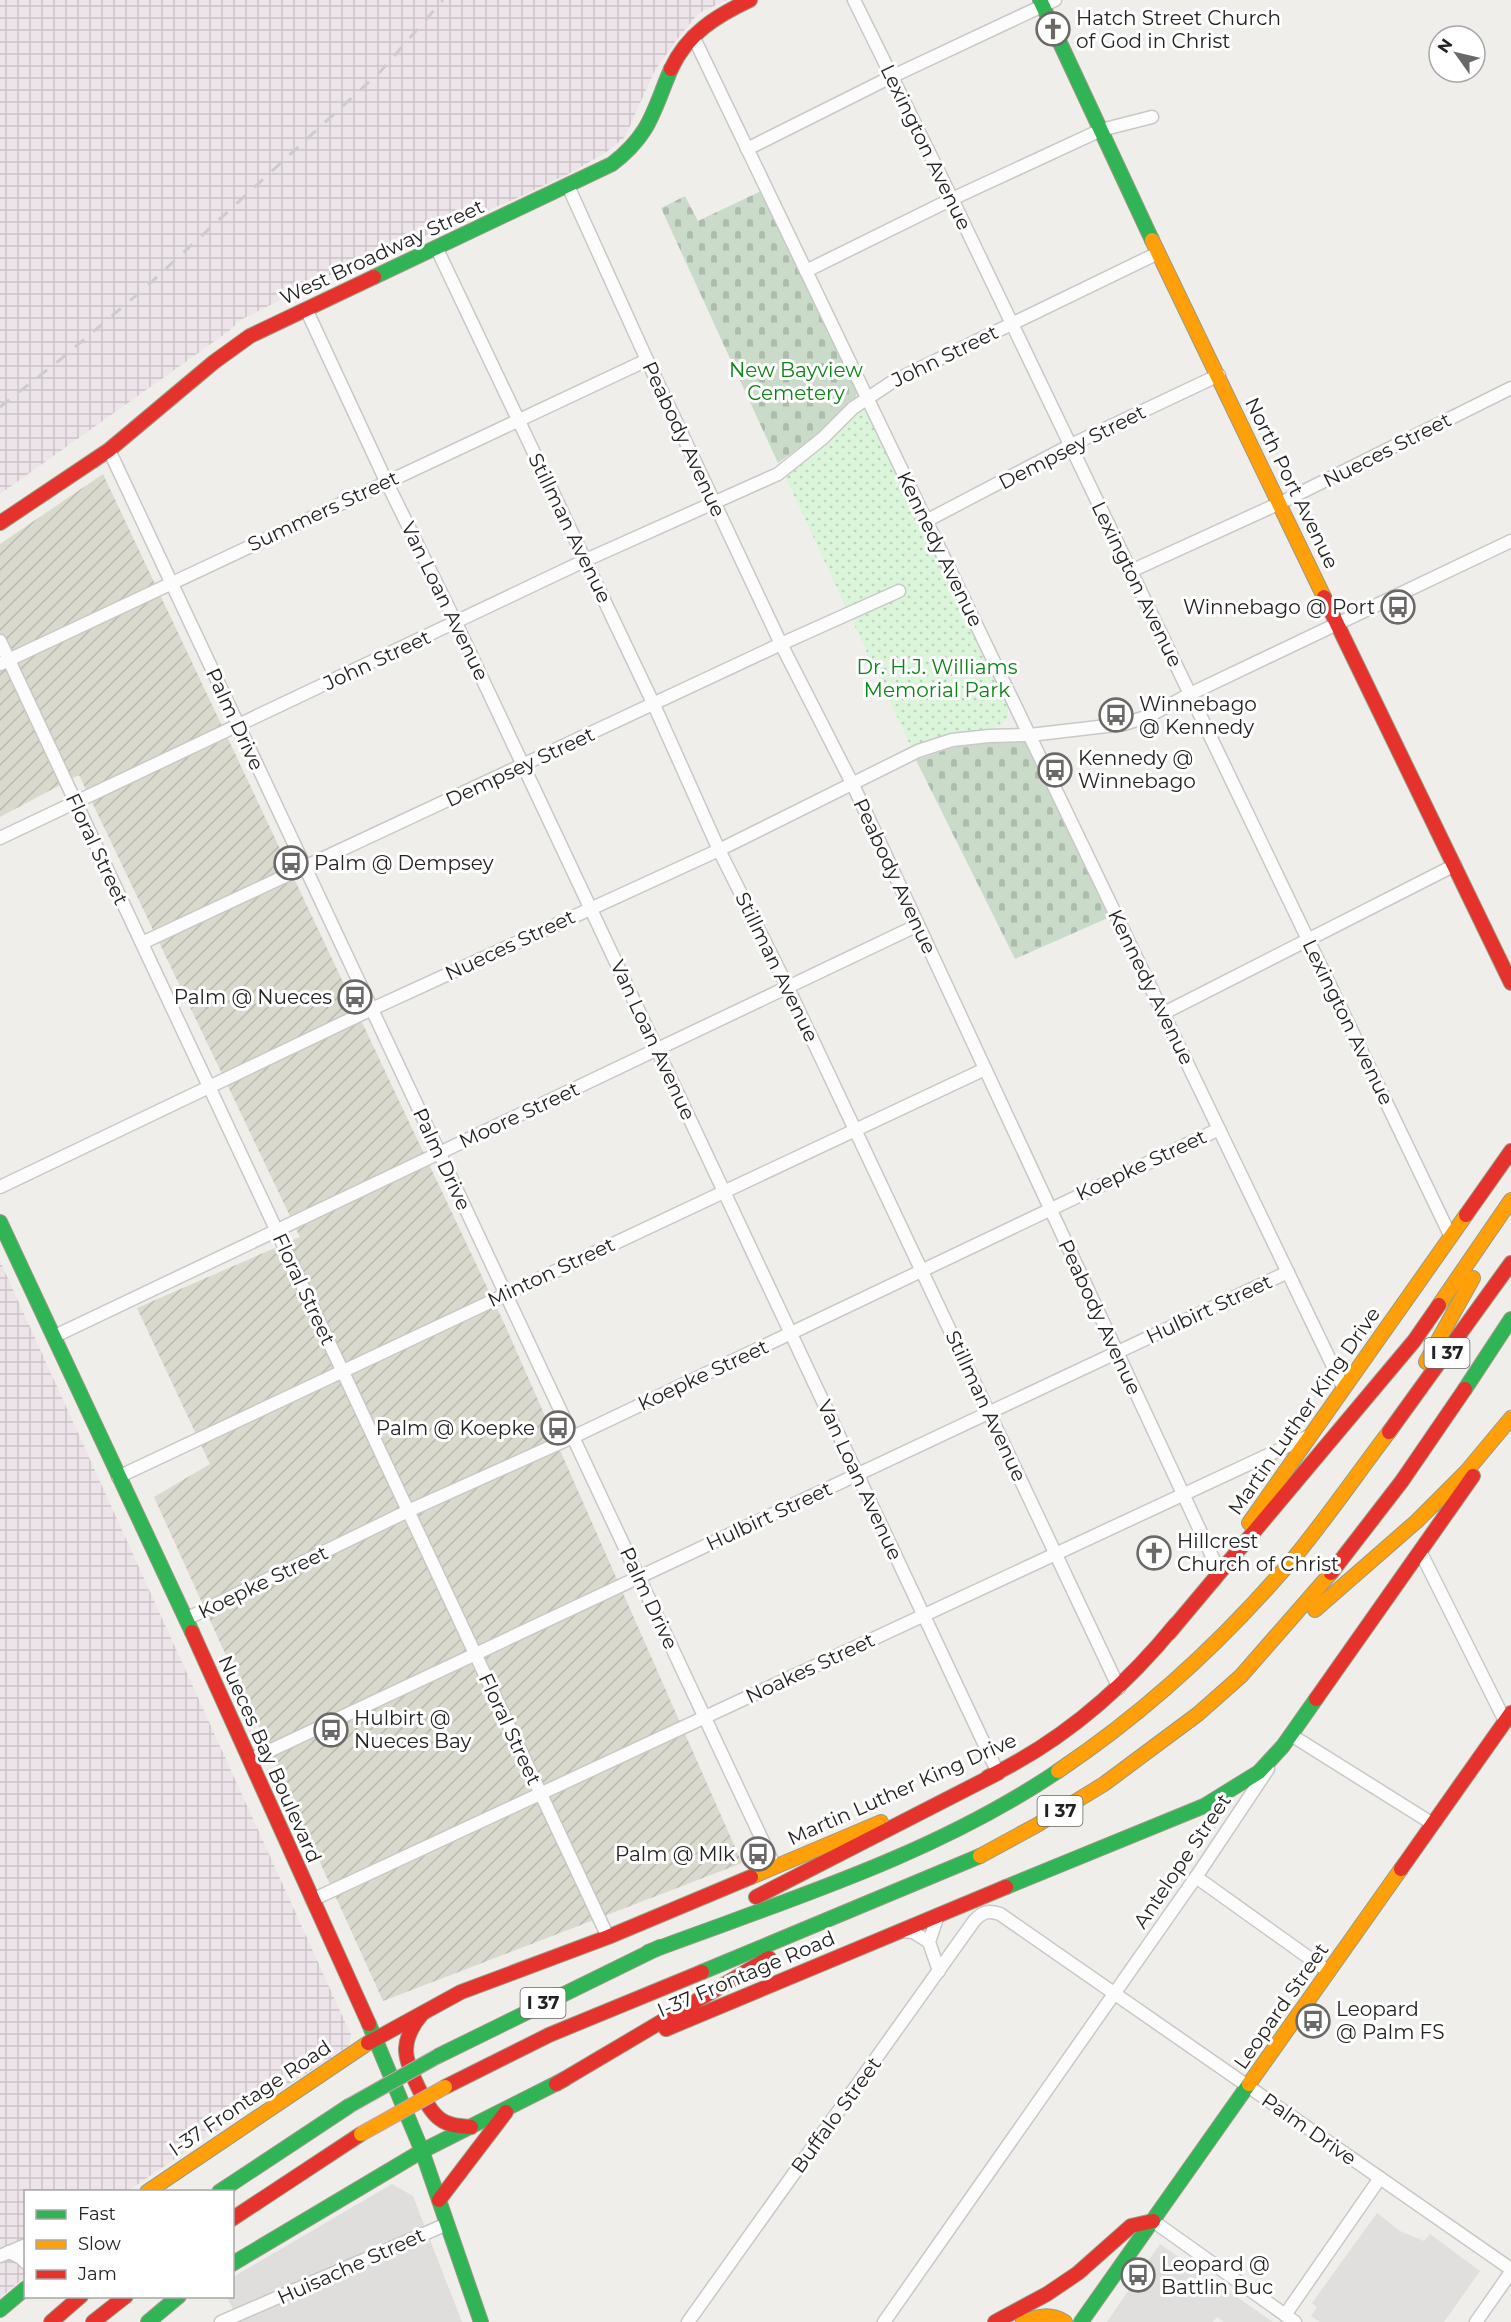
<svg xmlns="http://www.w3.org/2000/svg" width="1511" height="2322" font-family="Montserrat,sans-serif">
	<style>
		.residential { fill: #dfdedc }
		.industrial { fill: url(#industrial-grid) }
		.construction { fill: url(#construction-furrows) }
		.cemetery { fill: url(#cemetery-stones) }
		.park { fill: url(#park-dots) }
		.parking { fill: #e0dfde }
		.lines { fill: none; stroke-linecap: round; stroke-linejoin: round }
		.street-casing { stroke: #c9c8c7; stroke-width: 15 }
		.fast-casing { stroke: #999a82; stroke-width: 16 }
		.slow-casing { stroke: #999a82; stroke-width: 16 }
		.jam-casing { stroke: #999a82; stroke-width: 16 }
		.street { stroke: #fdfcfc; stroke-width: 12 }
		.fast { stroke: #30b455; stroke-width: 14 }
		.slow { stroke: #ff9f0a; stroke-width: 14 }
		.jam { stroke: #e5322d; stroke-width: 14 }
		.rail { stroke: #ccc; stroke-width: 3; stroke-dasharray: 12 12; stroke-linecap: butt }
		.fast-bridge-casing { stroke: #c5a2ac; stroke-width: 16; stroke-linecap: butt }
		.slow-bridge-casing { stroke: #c5a2ac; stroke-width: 16; stroke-linecap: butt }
		.fast-bridge { stroke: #30b455; stroke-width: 14 }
		.slow-bridge { stroke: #ff9f0a; stroke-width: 14 }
		.labels { text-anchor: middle; stroke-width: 6; stroke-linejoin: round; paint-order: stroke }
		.shield { fill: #fff; stroke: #646464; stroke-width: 1.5 }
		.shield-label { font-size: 18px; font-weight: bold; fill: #222 }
		.poi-label { font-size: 20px; fill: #222; stroke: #fff; text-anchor: start }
		.street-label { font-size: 20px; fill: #222; stroke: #fff }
		.park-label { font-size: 20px; fill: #0c8416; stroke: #fff }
	</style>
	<defs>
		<pattern id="industrial-grid" width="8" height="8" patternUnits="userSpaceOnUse" patternTransform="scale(1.5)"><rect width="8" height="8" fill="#ede4e9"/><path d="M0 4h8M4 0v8" fill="none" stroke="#cbc3c8"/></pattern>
		<pattern id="construction-furrows" width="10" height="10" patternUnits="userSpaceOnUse" patternTransform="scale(1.5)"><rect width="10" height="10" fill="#d9d9cd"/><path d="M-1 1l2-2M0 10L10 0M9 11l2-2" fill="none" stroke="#babab0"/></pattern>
		<pattern id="cemetery-stones" width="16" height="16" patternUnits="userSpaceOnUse" patternTransform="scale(1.5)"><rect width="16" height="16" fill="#cadbca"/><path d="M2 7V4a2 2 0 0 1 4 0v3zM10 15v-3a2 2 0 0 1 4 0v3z" fill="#adbcad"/></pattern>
		<pattern id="park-dots" width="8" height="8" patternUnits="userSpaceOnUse" patternTransform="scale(1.5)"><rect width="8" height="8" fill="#daf5da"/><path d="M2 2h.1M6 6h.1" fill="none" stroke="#bbd2bb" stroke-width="1.8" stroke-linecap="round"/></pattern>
	</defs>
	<rect width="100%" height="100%" fill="#f0eeeb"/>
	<polygon class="residential" points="392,2184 413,2196 462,2322 239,2322 227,2297 232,2296 233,2277"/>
	<g class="industrial">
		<polygon points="0,0 727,0 699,13 677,39 654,72 625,137 605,153 570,173 515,199 339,271 240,320 229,331 0,494"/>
		<polygon points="0,1261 351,2035 349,2046 189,2149 128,2191 26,2192 25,2277 0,2298"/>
	</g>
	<polygon class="construction" points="103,474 504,1323 742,1863 383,2001 154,1497 210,1464 137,1308 300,1237 79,775 0,817 0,544"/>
	<g class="cemetery">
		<polygon points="761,191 857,392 856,397 810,440 778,463 661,208 685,196 698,221"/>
		<polygon points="1024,740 1110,917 1015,959 916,760 967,743"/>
	</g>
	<polygon class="park" points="864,410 868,413 1008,703 1008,717 1000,726 946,736 912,749 784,474 808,459 858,412"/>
	<g class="parking">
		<polygon points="1377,2213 1400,2231 1424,2241 1430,2234 1480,2271 1444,2322 1320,2322 1311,2316 1317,2307 1312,2303"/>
		<polygon points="1160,2244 1273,2322 1224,2322 1217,2317 1213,2322 1107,2322"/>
	</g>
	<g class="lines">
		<defs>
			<g id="street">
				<polyline points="854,0 952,199 1450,1235"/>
				<polyline points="693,36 1343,1387"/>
				<polyline points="747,149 891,77 1055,0"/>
				<polyline points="568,186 647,360 781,644 853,785 1218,1569"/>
				<polyline points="436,247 654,705 719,850 788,988 1119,1688"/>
				<polyline points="806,271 952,199 1101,130 1152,117"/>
				<polyline points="306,309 386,481 456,623 998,1773"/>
				<polyline points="109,450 775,1867"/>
				<polyline points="926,521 1071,445 1219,375"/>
				<polyline points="1131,571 1280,503 1511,388"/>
				<polyline points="0,641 608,1937"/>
				<polyline points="0,664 647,360"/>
				<polyline points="0,838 586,560 778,474 823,438 853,408 892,382 1158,253"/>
				<polyline points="142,943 781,644 899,591"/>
				<polyline points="1164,1013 1455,865"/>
				<polyline points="0,1187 372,1009 719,850 918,751 952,740 989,736 1030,735 1124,724 1149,716 1190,694 1511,541"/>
				<polyline points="55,1336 918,925"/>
				<polyline points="118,1477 985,1069"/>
				<polyline points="1420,1551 1505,1721"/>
				<polyline points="186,1619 408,1511 573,1437 1219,1129"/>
				<polyline points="1291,1735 1433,1824"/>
				<polyline points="250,1760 1288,1272"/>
				<polyline points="1196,1877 1329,1972"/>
				<polyline points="312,1900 1309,1436"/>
				<polyline points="938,1915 929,1942 939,1971"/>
				<polyline points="899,1931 913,1932 929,1942"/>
				<polyline points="1153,2221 1295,2322"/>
				<polyline points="9,2252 21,2258 26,2263"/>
				<polyline points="0,2256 26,2245"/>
				<polyline points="1285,2315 1380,2178"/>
				<polyline points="221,2322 447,2224"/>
				<path d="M 688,2322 L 974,1921 C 982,1912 988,1910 1000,1914 L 1511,2269"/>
				<polyline points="884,2322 1196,1877 1268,1769"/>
				<polyline points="1476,2322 1511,2272"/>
			</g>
			<g id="fast">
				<polyline points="1040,0 1152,240"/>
				<path d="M 374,277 L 612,164 C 651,134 653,111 671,69"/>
				<polyline points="0,1222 192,1632"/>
				<polyline points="1465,1389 1511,1319"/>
				<polyline points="1006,1887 1204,1806 1259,1772 1283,1746 1316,1699"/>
				<path d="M 648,1952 C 787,1900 934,1855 1058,1771"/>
				<polyline points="702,1972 980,1856"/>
				<polyline points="369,2024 422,2151 481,2322"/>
				<polyline points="438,2056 660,1947"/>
				<polyline points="219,2192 349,2106"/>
				<polyline points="232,2264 422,2151 565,2079"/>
				<polyline points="0,2310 26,2288"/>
				<polyline points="148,2322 179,2296"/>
				<polyline points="1081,2322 1249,2084"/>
			</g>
			<g id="slow">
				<polyline points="1152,240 1324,597"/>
				<polyline points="1439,1305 1511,1200"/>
				<polyline points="1426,1362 1473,1278"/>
				<polyline points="1249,1523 1466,1215"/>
				<polyline points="1315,1610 1417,1521 1466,1472 1511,1418"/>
				<path d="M 1058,1771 C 1146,1712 1224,1640 1293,1559 C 1327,1518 1357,1474 1389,1432"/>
				<polyline points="980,1856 1037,1825 1104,1784 1198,1714 1241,1676 1331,1573"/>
				<polyline points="751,1877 881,1822"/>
				<polyline points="1249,2084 1401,1869"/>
				<polyline points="147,2192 368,2043"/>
				<path d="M 1023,2322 C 1038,2316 1051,2313 1065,2322"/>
			</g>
			<g id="jam">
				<path d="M 671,69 C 687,34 716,16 750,0"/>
				<polyline points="0,523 109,450 214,362 250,336 374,277"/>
				<polyline points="1324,597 1511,983"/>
				<polyline points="1466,1215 1511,1151"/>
				<polyline points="1389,1432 1511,1263"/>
				<polyline points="1331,1573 1402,1481 1465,1389"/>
				<polyline points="192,1632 369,2024"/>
				<polyline points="1169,1633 1414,1341 1439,1305"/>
				<polyline points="1316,1699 1473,1476"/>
				<path d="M 988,1777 C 1063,1741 1124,1688 1176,1624"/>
				<polyline points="1401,1869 1511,1713"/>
				<polyline points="756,1897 998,1773"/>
				<path d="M 422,2014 C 414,2023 407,2035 406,2048 C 405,2064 426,2109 440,2119 C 449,2126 460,2126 471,2127"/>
				<polyline points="666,2029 1006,1887"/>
				<polyline points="368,2043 461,1992 608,1937 751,1877"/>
				<polyline points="556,2084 769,1958"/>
				<polyline points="445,2087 549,2035 702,1972"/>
				<polyline points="439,2200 506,2112"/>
				<polyline points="232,2219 361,2134"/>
				<polyline points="51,2322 81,2296"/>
				<polyline points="93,2322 126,2296"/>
				<polyline points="995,2322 1047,2294 1078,2273 1131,2226 1153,2221"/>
			</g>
		</defs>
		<use href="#street" class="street-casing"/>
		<use href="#fast" class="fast-casing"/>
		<use href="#slow" class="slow-casing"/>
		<use href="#jam" class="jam-casing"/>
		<use href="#street" class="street"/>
		<use href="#fast" class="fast"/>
		<use href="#slow" class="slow"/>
		<use href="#jam" class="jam"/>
		<polyline class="rail" points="0,407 61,359 146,287 334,114 380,72 443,0"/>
		<defs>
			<polyline id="fast-bridge" points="349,2106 438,2056"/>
			<polyline id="slow-bridge" points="361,2134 445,2087"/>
		</defs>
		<use href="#fast-bridge" class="fast-bridge-casing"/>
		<use href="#slow-bridge" class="slow-bridge-casing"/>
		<use href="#fast-bridge" class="fast-bridge"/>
		<use href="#slow-bridge" class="slow-bridge"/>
	</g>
	<defs>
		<symbol id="church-ring" viewBox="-11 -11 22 22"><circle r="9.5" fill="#fff" stroke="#6a6968" stroke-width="1.5"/><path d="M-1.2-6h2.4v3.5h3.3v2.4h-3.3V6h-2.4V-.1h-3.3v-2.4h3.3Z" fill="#6a6968"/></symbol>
		<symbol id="bus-ring" viewBox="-11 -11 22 22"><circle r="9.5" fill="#fff" stroke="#6a6968" stroke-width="1.5"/><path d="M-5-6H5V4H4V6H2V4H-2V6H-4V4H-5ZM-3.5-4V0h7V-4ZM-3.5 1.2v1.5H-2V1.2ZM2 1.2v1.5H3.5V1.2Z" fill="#6a6968"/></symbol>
	</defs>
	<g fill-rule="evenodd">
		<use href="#church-ring" x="1034" y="10" width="38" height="38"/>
		<use href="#bus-ring" x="1379" y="588" width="38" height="38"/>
		<use href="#bus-ring" x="1097" y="696" width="38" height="38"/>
		<use href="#bus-ring" x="1036" y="751" width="38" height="38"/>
		<use href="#bus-ring" x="272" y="844" width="38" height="38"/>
		<use href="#bus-ring" x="336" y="978" width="38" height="38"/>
		<use href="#bus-ring" x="539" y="1409" width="38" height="38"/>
		<use href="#church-ring" x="1135" y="1534" width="38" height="38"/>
		<use href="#bus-ring" x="312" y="1711" width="38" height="38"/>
		<use href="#bus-ring" x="739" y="1835" width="38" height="38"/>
		<use href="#bus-ring" x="1294" y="2002" width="38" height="38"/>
		<use href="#bus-ring" x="1119" y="2256" width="38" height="38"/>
	</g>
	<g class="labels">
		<g class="shield">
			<rect x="1424.5" y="1338" width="45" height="30" rx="4.5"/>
			<rect x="1037.5" y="1796" width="45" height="30" rx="4.5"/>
			<rect x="520.5" y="1988" width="45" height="30" rx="4.5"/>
		</g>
		<g class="shield-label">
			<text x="1447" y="1359">I 37</text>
			<text x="1060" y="1817">I 37</text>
			<text x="543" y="2009">I 37</text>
		</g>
		<g class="poi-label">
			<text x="1076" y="25">Hatch Street Church<tspan x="1076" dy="23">of God in Christ</tspan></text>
			<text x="1375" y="614" text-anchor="end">Winnebago @ Port</text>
			<text x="1139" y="711">Winnebago<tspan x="1139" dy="23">@ Kennedy</tspan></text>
			<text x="1078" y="765">Kennedy @<tspan x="1078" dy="23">Winnebago</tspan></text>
			<text x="314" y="870">Palm @ Dempsey</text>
			<text x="332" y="1004" text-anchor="end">Palm @ Nueces</text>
			<text x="535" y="1435" text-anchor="end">Palm @ Koepke</text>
			<text x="1177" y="1548">Hillcrest<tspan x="1177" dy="23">Church of Christ</tspan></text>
			<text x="354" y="1725">Hulbirt @<tspan x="354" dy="23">Nueces Bay</tspan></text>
			<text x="735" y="1861" text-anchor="end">Palm @ Mlk</text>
			<text x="1336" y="2016">Leopard<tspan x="1336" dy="23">@ Palm FS</tspan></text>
			<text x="1161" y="2271">Leopard @<tspan x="1161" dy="23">Battlin Buc</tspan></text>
		</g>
		<g class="street-label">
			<text transform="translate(926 147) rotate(64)" y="7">Lexington Avenue</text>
			<text transform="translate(382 252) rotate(-25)" y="7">West Broadway Street</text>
			<text transform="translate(945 356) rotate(-26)" y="7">John Street</text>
			<text transform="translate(684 439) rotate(65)" y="7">Peabody Avenue</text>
			<text transform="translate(1072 447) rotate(-27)" y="7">Dempsey Street</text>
			<text transform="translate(1387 450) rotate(-27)" y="7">Nueces Street</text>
			<text transform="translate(1292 483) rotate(64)" y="7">North Port Avenue</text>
			<text transform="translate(323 511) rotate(-25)" y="7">Summers Street</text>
			<text transform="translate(570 528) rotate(64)" y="7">Stillman Avenue</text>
			<text transform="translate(940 549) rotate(64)" y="7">Kennedy Avenue</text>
			<text transform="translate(1137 584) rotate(64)" y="7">Lexington Avenue</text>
			<text transform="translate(445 601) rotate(64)" y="7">Van Loan Avenue</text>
			<text transform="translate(377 660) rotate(-25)" y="7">John Street</text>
			<text transform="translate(235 719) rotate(65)" y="7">Palm Drive</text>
			<text transform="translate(520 767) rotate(-25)" y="7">Dempsey Street</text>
			<text transform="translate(97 849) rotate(65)" y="7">Floral Street</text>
			<text transform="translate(895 876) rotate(65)" y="7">Peabody Avenue</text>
			<text transform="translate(510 945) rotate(-25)" y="7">Nueces Street</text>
			<text transform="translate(777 967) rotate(64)" y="7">Stillman Avenue</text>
			<text transform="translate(1151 987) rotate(64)" y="7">Kennedy Avenue</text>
			<text transform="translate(1348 1022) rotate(64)" y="7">Lexington Avenue</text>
			<text transform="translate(653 1040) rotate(65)" y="7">Van Loan Avenue</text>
			<text transform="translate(519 1115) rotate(-25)" y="7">Moore Street</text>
			<text transform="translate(442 1159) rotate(65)" y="7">Palm Drive</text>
			<text transform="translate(1141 1165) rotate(-25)" y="7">Koepke Street</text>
			<text transform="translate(551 1272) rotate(-25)" y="7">Minton Street</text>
			<text transform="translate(304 1289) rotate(65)" y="7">Floral Street</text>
			<text transform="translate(1209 1309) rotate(-25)" y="7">Hulbirt Street</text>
			<text transform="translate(1100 1317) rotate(65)" y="7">Peabody Avenue</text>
			<text transform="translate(703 1375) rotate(-25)" y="7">Koepke Street</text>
			<text transform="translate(986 1406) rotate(65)" y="7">Stillman Avenue</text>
			<text transform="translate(1304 1411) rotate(-55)" y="7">Martin Luther King Drive</text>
			<text transform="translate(860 1480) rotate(65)" y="7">Van Loan Avenue</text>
			<text transform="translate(769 1516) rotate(-25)" y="7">Hulbirt Street</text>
			<text transform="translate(263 1582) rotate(-26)" y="7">Koepke Street</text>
			<text transform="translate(649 1598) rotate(65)" y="7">Palm Drive</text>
			<text transform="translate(810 1668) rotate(-25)" y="7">Noakes Street</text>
			<text transform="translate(510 1729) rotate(65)" y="7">Floral Street</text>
			<text transform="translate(270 1759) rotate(66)" y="7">Nueces Bay Boulevard</text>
			<text transform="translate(902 1789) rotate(-24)" y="7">Martin Luther King Drive</text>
			<text transform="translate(1182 1861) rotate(-56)" y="7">Antelope Street</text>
			<text transform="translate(746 1974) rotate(-23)" y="7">I-37 Frontage Road</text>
			<text transform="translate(1281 2006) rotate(-55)" y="7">Leopard Street</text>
			<text transform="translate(250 2098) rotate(-34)" y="7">I-37 Frontage Road</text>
			<text transform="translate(836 2115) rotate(-54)" y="7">Buffalo Street</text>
			<text transform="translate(1309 2129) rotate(35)" y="7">Palm Drive</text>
			<text transform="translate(351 2266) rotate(-24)" y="7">Huisache Street</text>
		</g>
		<g class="park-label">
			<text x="796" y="377">New Bayview<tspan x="796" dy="23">Cemetery</tspan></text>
			<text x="937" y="674">Dr. H.J. Williams<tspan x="937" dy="23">Memorial Park</tspan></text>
		</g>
	</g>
	<rect x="24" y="2190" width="210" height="108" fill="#ffffff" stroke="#a7a7a7" stroke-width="1.5"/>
	<rect x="36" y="2210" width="30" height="9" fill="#30b455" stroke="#a7a7a7" stroke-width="1.5"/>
	<text x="78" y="2220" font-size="18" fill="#222222">Fast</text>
	<rect x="36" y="2240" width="30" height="9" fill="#ff9f0a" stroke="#a7a7a7" stroke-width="1.5"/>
	<text x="78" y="2250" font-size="18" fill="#222222">Slow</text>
	<rect x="36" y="2270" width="30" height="9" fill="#e5322d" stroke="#a7a7a7" stroke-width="1.5"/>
	<text x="78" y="2280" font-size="18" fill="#222222">Jam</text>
	<g transform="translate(1457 54) rotate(304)"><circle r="28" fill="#ffffff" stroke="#a7a7a7" stroke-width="1.5"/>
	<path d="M0-4.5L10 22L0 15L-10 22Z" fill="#6a6968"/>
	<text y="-9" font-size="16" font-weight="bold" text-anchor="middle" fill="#222222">N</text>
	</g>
</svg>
